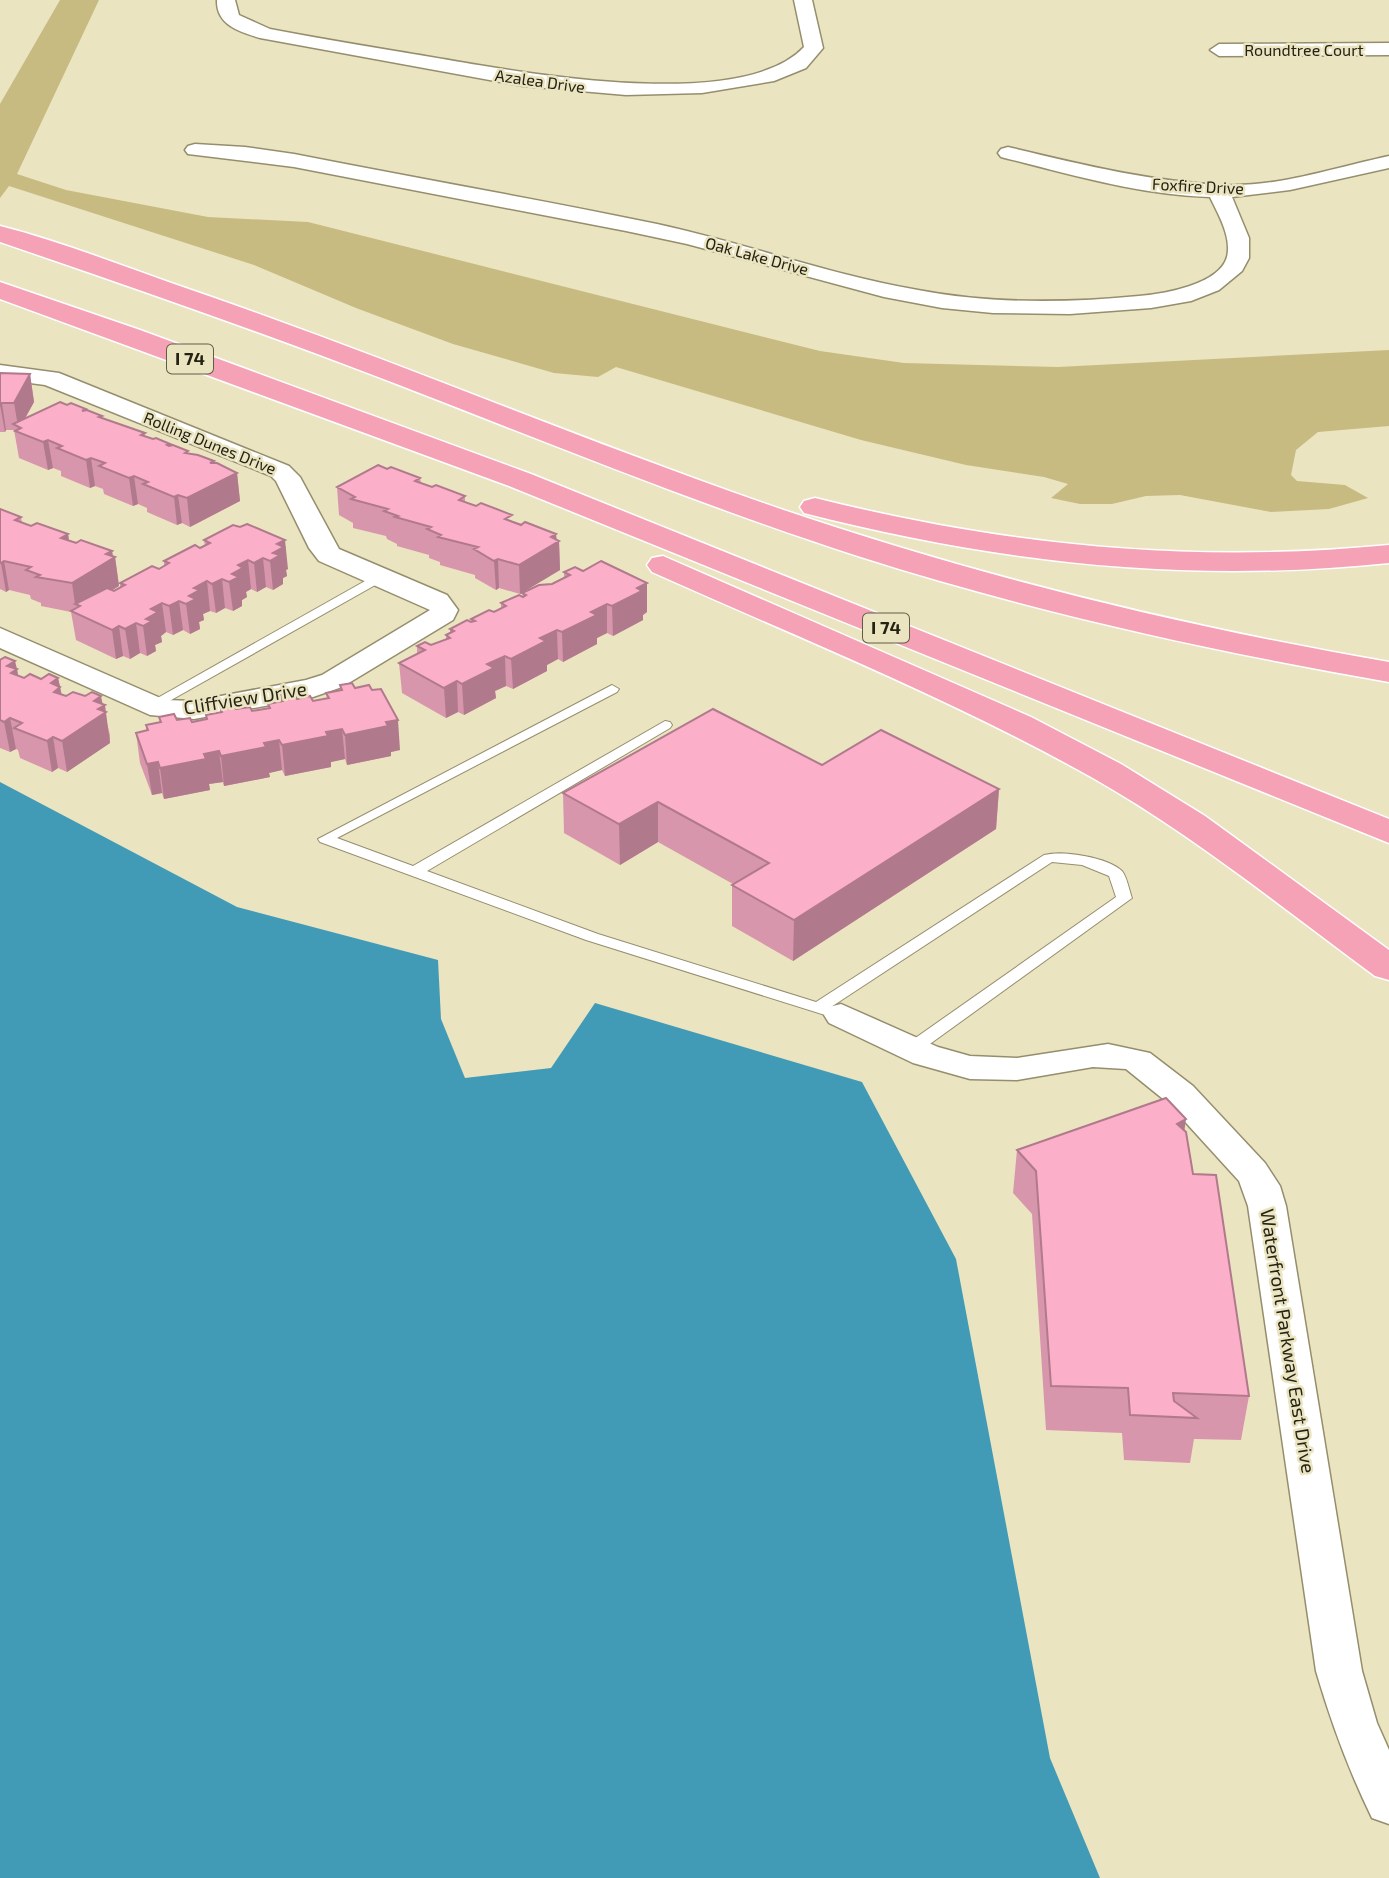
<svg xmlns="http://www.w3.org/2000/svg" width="1389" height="1878" font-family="'Exo 2',sans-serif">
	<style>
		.green { fill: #c7bb81 }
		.water { fill: #429bb6 }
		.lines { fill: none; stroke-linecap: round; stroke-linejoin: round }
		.lane-casing { stroke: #958e6d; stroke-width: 2 }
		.street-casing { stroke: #958e6d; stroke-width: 3 }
		.highway-casing { stroke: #fff; stroke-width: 3 }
		.lane { fill: #fff; fill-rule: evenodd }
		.street { fill: #fff; fill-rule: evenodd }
		.highway { fill: #f5a2b7; fill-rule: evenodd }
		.wall { fill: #d896ac }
		.shaded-wall { fill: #b07a8c }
		.building { fill: #fbafc8; stroke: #b07a8c; stroke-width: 2 }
		.labels { text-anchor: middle; stroke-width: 5; stroke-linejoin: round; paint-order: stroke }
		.far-street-label { font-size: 16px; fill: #242214; stroke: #ebe4c1 }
		.shield { fill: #ebe4c1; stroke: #605c48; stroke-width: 2 }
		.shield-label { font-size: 18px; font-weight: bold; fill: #242214 }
		.street-label { font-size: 19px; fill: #242214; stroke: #ebe4c1 }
	</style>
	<rect width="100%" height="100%" fill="#ebe4c1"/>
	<polygon class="green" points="60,0 99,0 17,174 66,190 208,217 308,222 820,351 904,363 1058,367 1389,350 1389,426 1318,432 1296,450 1291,475 1297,481 1345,485 1368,498 1329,509 1271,512 1180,495 1146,496 1112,504 1080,504 1051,498 1068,484 1044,477 966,465 861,440 616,367 598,377 554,373 453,344 356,308 254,265 9,186 0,198 0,104"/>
	<polygon class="water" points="0,782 237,907 438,960 441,1019 465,1078 551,1068 595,1003 862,1082 956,1259 1050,1758 1100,1878 0,1878"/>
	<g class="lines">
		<defs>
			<g id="lane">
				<polygon points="381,572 386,573 386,579 157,708 147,708 145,705"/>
				<path d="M 612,685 L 619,689 L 617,692 L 337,838 L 413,866 L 665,721 L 670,722 L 672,725 L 670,728 L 427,871 L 598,934 L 816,1002 L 1044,855 C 1062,850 1108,857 1122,871 C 1127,877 1129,890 1132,898 L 916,1054 L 904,1054 L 902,1050 L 904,1046 L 1116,897 L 1109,876 L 1082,865 L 1052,862 L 831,1007 L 847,1011 L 849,1015 L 847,1019 L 841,1020 L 586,940 L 320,842 L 318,839 Z"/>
			</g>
			<g id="street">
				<path d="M 217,0 L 235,0 L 239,15 L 270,29 C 327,40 385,49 443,59 C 525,73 742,113 804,47 L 794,0 L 812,0 L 823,48 L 806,68 L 774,81 L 702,93 L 626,95 L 523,86 L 260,38 C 240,32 216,25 217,0 Z"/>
				<polygon points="1389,43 1389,55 1219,56 1210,50 1219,44"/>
				<path d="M 195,144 L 245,147 L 294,154 C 415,178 537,199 657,224 C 745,243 830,275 918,290 C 991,304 1066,303 1139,296 C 1163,294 1219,285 1227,257 C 1232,237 1218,214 1210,197 C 1139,195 1069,174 1001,157 L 998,153 L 1001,149 L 1008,147 C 1080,164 1151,182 1225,185 C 1280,187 1336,167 1389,156 L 1389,168 L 1290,190 L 1232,197 L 1249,238 L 1249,258 L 1242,271 L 1219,290 L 1191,301 L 1151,308 L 1070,314 L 993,313 L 942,308 L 884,297 L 687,244 L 626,231 L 294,167 L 188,154 L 185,150 L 188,146 Z"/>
				<polygon points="0,365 59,373 289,466 300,477 339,549 447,595 458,610 453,620 342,687 313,697 194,719 150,715 0,648 0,628 165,700 194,701 306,680 322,675 430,610 319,561 309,548 276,481 271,476 45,385 0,379"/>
				<path d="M 841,1004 L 938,1047 L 970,1056 L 1017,1058 L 1108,1044 L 1150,1053 L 1193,1086 L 1265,1163 L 1280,1186 L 1286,1206 L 1362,1671 L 1377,1723 L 1389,1750 L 1389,1824 L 1372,1818 C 1349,1771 1331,1722 1316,1671 L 1248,1206 L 1239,1181 L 1168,1103 L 1126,1069 L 1093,1067 L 1017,1080 L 970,1079 L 913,1063 L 829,1023 L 824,1015 L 829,1007 Z"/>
			</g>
			<g id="highway">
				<path d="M 0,226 C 59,241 117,264 174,284 C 350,344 521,415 696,479 C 921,562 1152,621 1389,662 L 1389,682 C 1211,651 1034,612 861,557 C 703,506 549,443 394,383 C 264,333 132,287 0,242 Z"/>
				<polygon points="0,282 140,330 531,474 1389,819 1389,843 509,486 0,299"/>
				<path d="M 815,498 C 1007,546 1191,564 1389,545 L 1389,563 C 1187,584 1000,563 804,513 L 800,507 L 804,501 Z"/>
				<path d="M 663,556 L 1031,717 L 1121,764 L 1205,816 L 1389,950 L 1389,980 L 1375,976 C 1283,908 1193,835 1093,778 C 952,699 800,638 652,572 L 647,565 L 652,558 Z"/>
			</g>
		</defs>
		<use href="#lane" class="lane-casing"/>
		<use href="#street" class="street-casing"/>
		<use href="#highway" class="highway-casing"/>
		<use href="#lane" class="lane"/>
		<use href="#street" class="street"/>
		<use href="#highway" class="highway"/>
	</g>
	<g class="wall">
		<polygon points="0,373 30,374 34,402 25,419 67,405 102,416 102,418 145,433 145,436 170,446 188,451 188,453 237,473 240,501 190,527 182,523 177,525 147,512 147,508 138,504 133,506 104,494 103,489 95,486 90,488 61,476 61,471 53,468 48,470 19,458 14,430 6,430 5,432 0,432"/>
		<polygon points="387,469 420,478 421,483 432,487 465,496 465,502 512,521 556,534 556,540 559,541 560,570 520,594 499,588 496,590 475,578 475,575 440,565 440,562 429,558 429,555 397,546 397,544 387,539 386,536 353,528 353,523 339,515 337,487"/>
		<polygon points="0,509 21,517 22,523 31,526 68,534 69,540 112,551 113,556 115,557 119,586 112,590 114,591 120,588 120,583 159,569 164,566 164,561 205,546 204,540 233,525 288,569 286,570 287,576 283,578 283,584 273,590 266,587 257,592 251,589 246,592 247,597 242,600 242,606 233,611 225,608 216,613 210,611 203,614 204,620 199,622 200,629 190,634 183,630 173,635 166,632 161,636 162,642 155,645 156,651 147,656 140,653 130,659 123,656 116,659 76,640 71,612 41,606 41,603 31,599 30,595 9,590 6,592 0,589"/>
		<polygon points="564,572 647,612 643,615 643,620 613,636 607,633 597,638 597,644 563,662 558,659 547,665 547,671 513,689 506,686 495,691 496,698 464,715 458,712 446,718 402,693 399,663 417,654 417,646 431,645 446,639 446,635 450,633 450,629 471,622 471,619 494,612 501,608 501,603 523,596 522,593 552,584 564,578"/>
		<polygon points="0,660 17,669 18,676 24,678 58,678 62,695 102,704 110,735 110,743 67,772 58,768 52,772 20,758 18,750 16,749 10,752 0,748"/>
		<polygon points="340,685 355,688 400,750 391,752 391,756 347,765 345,759 331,762 331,767 285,776 282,770 269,773 270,777 224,786 223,782 209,784 210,790 164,799 162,793 152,795 140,763 136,733 146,731 146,725 160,723 159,717 192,722 206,719 206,715 220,712 220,706 252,711 268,708 268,704 281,701 281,695 313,701 327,699 326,693 340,690"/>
		<polygon points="822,765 999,789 996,829 793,961 732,926 732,885 733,884 658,842 620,865 564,833 563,793"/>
		<polygon points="1185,1130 1193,1174 1249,1396 1241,1440 1194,1439 1190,1463 1124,1460 1122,1433 1046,1430 1032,1214 1013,1193 1017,1150"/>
	</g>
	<g class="shaded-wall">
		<polygon points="30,374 34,402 20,427 18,426 14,403"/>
		<polygon points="2,403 6,430 5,432 0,405"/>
		<polygon points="48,440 53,468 48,470 43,442"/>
		<polygon points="91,458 95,486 90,488 86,460"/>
		<polygon points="214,461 216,483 237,473 240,501 190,527 187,498 210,463"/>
		<polygon points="134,476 138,504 133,506 129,478"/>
		<polygon points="178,495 182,523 177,525 174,497"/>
		<polygon points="68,534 72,562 61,538"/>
		<polygon points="556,534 557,542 559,541 560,570 520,594 519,565 551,537"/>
		<polygon points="285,540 288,569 286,570 287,576 283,578 283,584 273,590 270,561 277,544"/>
		<polygon points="112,551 113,558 115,557 119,586 80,610 80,606 75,604 72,583 106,554"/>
		<polygon points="263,558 266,587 257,592 254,563"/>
		<polygon points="498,559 499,588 496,590 494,561"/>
		<polygon points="248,560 251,589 246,592 247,597 242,600 242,606 233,611 229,582 238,565"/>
		<polygon points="4,561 9,590 6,592 1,563"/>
		<polygon points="222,579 225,608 216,613 212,584"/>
		<polygon points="207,581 210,611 203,614 204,620 199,622 200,629 190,634 186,604 189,596 194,588"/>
		<polygon points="647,583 647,612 643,615 643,620 613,636 612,606 637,588"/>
		<polygon points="179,601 183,630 173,635 169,606"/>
		<polygon points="162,603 166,632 161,636 162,642 155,645 156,651 147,656 143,626 151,609"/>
		<polygon points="607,604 607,633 597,638 597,644 563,662 562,632 591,612"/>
		<polygon points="136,623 140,653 130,659 125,629"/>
		<polygon points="119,626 123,656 116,659 112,630"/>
		<polygon points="557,630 558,659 547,665 547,671 513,689 511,659 540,638"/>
		<polygon points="505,656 506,686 495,691 496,698 464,715 462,684 487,664"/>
		<polygon points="15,661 17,669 22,699 7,666"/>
		<polygon points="58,678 60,687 65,717 51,683"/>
		<polygon points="457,681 458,712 446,718 444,688"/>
		<polygon points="101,696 103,706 105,705 110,743 67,772 62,741 94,701"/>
		<polygon points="10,718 16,749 10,752 4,722"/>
		<polygon points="398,720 400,750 391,752 391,756 347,765 345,735 386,722"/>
		<polygon points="342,729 345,759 331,762 331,767 285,776 282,745 326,732"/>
		<polygon points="53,737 58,768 52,772 47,741"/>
		<polygon points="279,740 282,770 269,773 270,777 224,786 221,756 264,743"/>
		<polygon points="219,751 223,782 209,784 210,790 164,799 160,768 204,754"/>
		<polygon points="158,762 162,793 152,795 147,764"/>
		<polygon points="999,789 996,829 793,961 794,920"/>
		<polygon points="658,802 658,842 620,865 619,824"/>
		<polygon points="1186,1119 1180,1162 1177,1124"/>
	</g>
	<g class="building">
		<polygon points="0,373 30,374 14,403 2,403 0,405"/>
		<polygon points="60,402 67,405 71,403 86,409 82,411 87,410 102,416 99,417 145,433 141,435 153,439 156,438 170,444 167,445 169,446 173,445 188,451 185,453 198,455 214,461 210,463 217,463 237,473 187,498 178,495 174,497 143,484 148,482 134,476 129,478 99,466 105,463 91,458 86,460 57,448 62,446 48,440 43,442 15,431 21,428 13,424"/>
		<polygon points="378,465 387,469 391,467 420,478 415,481 432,487 436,485 465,496 459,500 476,506 481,503 512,515 505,519 521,525 525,522 556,534 551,537 559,541 519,565 498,559 494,561 474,549 478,547 438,537 441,535 427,529 431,527 395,517 398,516 384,511 388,509 351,499 355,497 337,487"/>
		<polygon points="0,509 21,517 15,520 31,526 37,523 68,534 61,538 76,543 81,540 112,551 106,554 115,557 72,583 36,577 40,575 26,570 31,567 4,561 1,563 0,562"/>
		<polygon points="247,524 285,540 277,544 284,547 273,553 280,555 270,561 263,558 254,563 248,560 238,565 243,568 232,574 239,577 229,582 222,579 212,584 207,581 194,588 200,590 189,596 196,599 186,604 179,601 169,606 162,603 151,609 158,612 146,619 152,621 143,626 136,623 125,629 119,626 112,630 71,611 80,606 75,604 107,588 114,591 125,585 120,583 152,566 159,569 169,563 164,561 195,545 200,548 210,543 204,540 233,525 240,527"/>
		<polygon points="601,561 647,583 637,588 642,591 612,606 607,604 591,612 597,615 562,632 557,630 540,638 546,641 511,659 505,656 487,664 494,668 462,684 457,681 444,688 399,663 425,650 417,646 425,642 431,645 450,638 446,635 454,631 450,629 467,620 471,622 475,621 471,619 489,610 494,612 506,606 501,603 519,595 523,597 526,595 522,593 539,585 552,584 570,575 564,572 575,567 583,571"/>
		<polygon points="5,657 15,661 7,666 17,669 11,673 24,678 30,674 41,679 49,674 58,678 51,683 60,687 54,692 66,696 73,692 85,696 92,692 101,696 94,701 105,705 98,709 106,712 62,741 53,737 47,741 14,728 22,723 10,718 4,722 0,720 0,660"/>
		<polygon points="352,683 355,688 369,685 372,690 381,689 398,720 386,722 388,726 345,735 342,729 326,732 328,736 282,745 279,740 264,743 266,747 221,756 219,751 204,754 206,759 160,768 158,762 147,764 136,733 148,730 146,725 161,722 159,717 174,714 177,720 190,718 192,722 207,719 206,715 222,712 220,706 234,704 236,709 250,707 252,711 270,708 268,704 283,701 281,695 294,693 297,699 310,696 313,701 329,698 326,693 342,690 340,685"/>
		<polygon points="713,709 822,765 881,730 999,789 794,920 732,885 769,863 658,802 619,824 563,793"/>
		<polygon points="1166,1098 1186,1119 1177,1124 1186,1132 1193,1174 1216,1175 1249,1396 1173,1393 1174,1401 1197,1418 1130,1415 1128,1388 1051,1386 1036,1171 1017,1150"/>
	</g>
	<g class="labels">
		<g class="far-street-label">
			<text x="1304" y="56">Roundtree Court</text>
			<text transform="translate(540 81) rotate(8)" y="6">Azalea Drive</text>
			<text transform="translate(1198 186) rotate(3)" y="6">Foxfire Drive</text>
			<text transform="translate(757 256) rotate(15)" y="6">Oak Lake Drive</text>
			<text transform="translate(210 443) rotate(22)" y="6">Rolling Dunes Drive</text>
		</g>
		<g class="shield">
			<rect x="167" y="344.5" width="46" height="29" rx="5"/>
			<rect x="863" y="613.5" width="46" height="29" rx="5"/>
		</g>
		<g class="shield-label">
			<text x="190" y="365">I 74</text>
			<text x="886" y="634">I 74</text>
		</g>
		<g class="street-label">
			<text transform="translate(245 698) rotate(-9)" y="7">Cliffview Drive</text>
			<text transform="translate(1288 1341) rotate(81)" y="7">Waterfront Parkway East Drive</text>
		</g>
	</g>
</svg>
